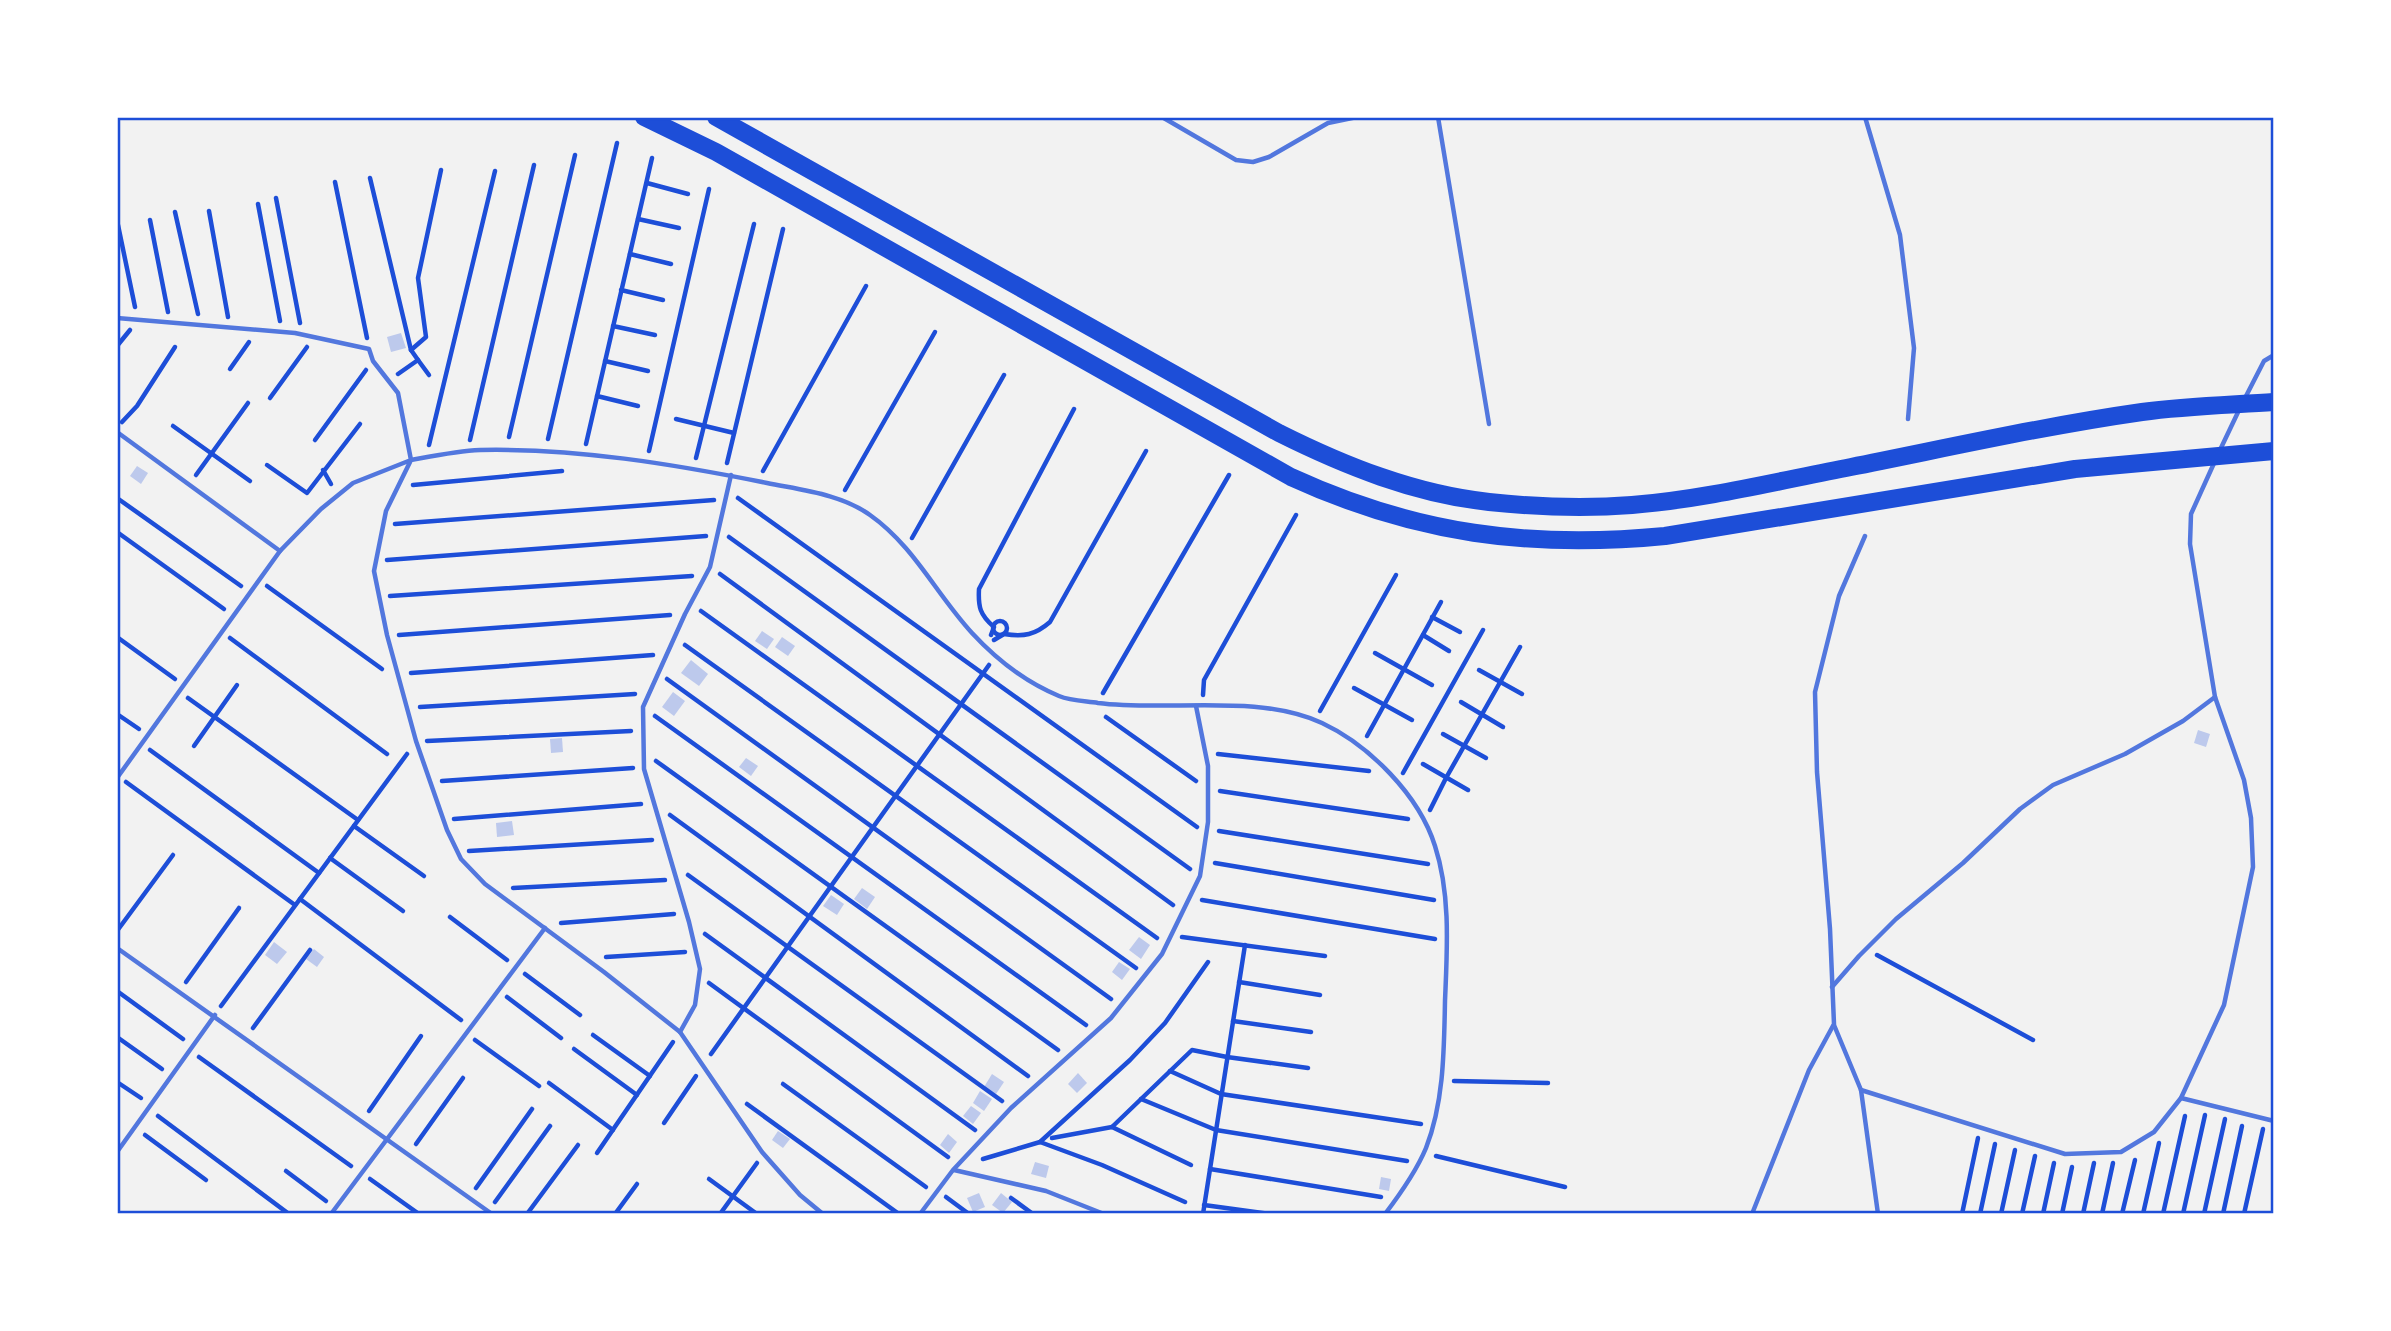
<svg xmlns="http://www.w3.org/2000/svg" width="2391" height="1331" font-family="'Roboto Serif',serif">
	<style>
		.building { fill: #bdc9ec }
		.lines { fill: none; stroke-linecap: round; stroke-linejoin: round }
		.path { stroke: #1d4ed8; stroke-width: 4.5 }
		.service { stroke: #5277de; stroke-width: 4.5 }
		.motorway { stroke: #1d4ed8; stroke-width: 18 }
		.neatline { fill: none; stroke: #1d4ed8; stroke-width: 2.5 }
	</style>
	<rect width="100%" height="100%" fill="#f2f2f2"/>
	<g class="building">
		<polygon points="401,333 406,348 391,352 387,337"/>
		<polygon points="137,466 148,473 141,484 130,476"/>
		<polygon points="762,631 774,639 767,649 755,641"/>
		<polygon points="782,637 795,646 788,656 775,647"/>
		<polygon points="691,660 708,674 699,686 681,673"/>
		<polygon points="673,692 685,701 674,716 662,707"/>
		<polygon points="2198,730 2210,734 2206,747 2194,743"/>
		<polygon points="562,738 563,752 551,753 550,739"/>
		<polygon points="746,758 758,766 751,776 739,767"/>
		<polygon points="512,821 514,835 497,837 496,823"/>
		<polygon points="862,888 875,897 867,909 854,899"/>
		<polygon points="831,895 844,904 837,915 823,906"/>
		<polygon points="1139,937 1150,945 1141,959 1129,950"/>
		<polygon points="274,942 287,952 277,964 265,955"/>
		<polygon points="314,949 324,957 317,967 306,959"/>
		<polygon points="1119,962 1130,969 1122,980 1112,972"/>
		<polygon points="1078,1073 1087,1083 1077,1093 1068,1084"/>
		<polygon points="992,1074 1004,1082 996,1094 984,1087"/>
		<polygon points="980,1091 992,1099 984,1111 973,1103"/>
		<polygon points="971,1106 981,1113 973,1124 963,1116"/>
		<polygon points="778,1131 790,1139 783,1148 772,1140"/>
		<polygon points="948,1134 957,1142 949,1153 940,1145"/>
		<polygon points="1035,1162 1049,1166 1046,1178 1031,1174"/>
		<polygon points="1381,1177 1391,1179 1389,1191 1379,1189"/>
		<polygon points="979,1193 985,1207 973,1212 967,1198"/>
		<polygon points="1001,1193 1012,1202 1003,1213 992,1205"/>
	</g>
	<g class="lines">
		<g class="path">
			<polyline points="370,178 411,350 418,360 398,374"/>
			<polyline points="335,182 367,338"/>
			<polyline points="647,183 688,194"/>
			<polyline points="276,198 300,323"/>
			<polyline points="258,204 280,321"/>
			<polyline points="209,211 228,317"/>
			<polyline points="175,212 198,314"/>
			<polyline points="638,219 679,228"/>
			<polyline points="150,220 168,312"/>
			<polyline points="118,225 135,307"/>
			<polyline points="630,254 671,264"/>
			<polyline points="621,290 663,300"/>
			<polyline points="613,326 655,335"/>
			<polyline points="117,346 130,330"/>
			<polyline points="411,350 426,337 418,278 441,170"/>
			<polyline points="418,360 429,375"/>
			<polyline points="605,361 648,371"/>
			<polyline points="230,369 249,342"/>
			<polyline points="597,396 638,406"/>
			<polyline points="270,398 307,347"/>
			<polyline points="676,419 734,433"/>
			<polyline points="122,422 137,406 175,347"/>
			<polyline points="173,426 250,481"/>
			<polyline points="509,437 575,155"/>
			<polyline points="548,439 617,143"/>
			<polyline points="315,440 366,370"/>
			<polyline points="470,440 534,165"/>
			<polyline points="586,444 652,158"/>
			<polyline points="429,445 495,171"/>
			<polyline points="649,451 709,189"/>
			<polyline points="696,458 754,224"/>
			<polyline points="727,463 783,229"/>
			<polyline points="267,465 307,493 360,424"/>
			<polyline points="323,470 331,484"/>
			<polyline points="763,471 866,286"/>
			<polyline points="196,475 248,403"/>
			<polyline points="413,485 562,471"/>
			<polyline points="845,490 935,332"/>
			<polyline points="117,498 241,586"/>
			<polyline points="738,498 1197,827"/>
			<polyline points="395,524 714,500"/>
			<polyline points="117,532 224,609"/>
			<polyline points="729,537 1190,869"/>
			<polyline points="912,538 1004,375"/>
			<polyline points="387,560 706,536"/>
			<polyline points="720,574 1173,905"/>
			<polyline points="267,586 382,669"/>
			<polyline points="390,596 692,576"/>
			<polyline points="701,611 1157,938"/>
			<polyline points="1432,617 1460,632"/>
			<circle cx="1000" cy="628" r="7"/>
			<polyline points="399,635 670,615"/>
			<path d="M 991,635 L 994,627 C 980,615 978,607 979,589 L 1074,409"/>
			<polyline points="1423,635 1449,651"/>
			<polyline points="117,637 175,679"/>
			<polyline points="230,638 387,754"/>
			<path d="M 994,640 L 1004,634 C 1024,637 1035,635 1050,622 L 1146,451"/>
			<polyline points="685,645 1136,968"/>
			<polyline points="1375,653 1432,685"/>
			<polyline points="1479,670 1522,694"/>
			<polyline points="411,673 653,655"/>
			<polyline points="667,679 1111,999"/>
			<polyline points="1354,688 1412,720"/>
			<polyline points="1103,693 1229,475"/>
			<polyline points="1203,695 1204,680 1296,515"/>
			<polyline points="188,698 358,820"/>
			<polyline points="1461,702 1503,727"/>
			<polyline points="420,707 635,694"/>
			<polyline points="1320,711 1396,575"/>
			<polyline points="117,714 139,729"/>
			<polyline points="655,716 1086,1025"/>
			<polyline points="1106,717 1196,781"/>
			<polyline points="1443,734 1486,758"/>
			<polyline points="1367,736 1441,602"/>
			<polyline points="427,741 631,731"/>
			<polyline points="194,746 237,685"/>
			<polyline points="150,750 319,873"/>
			<polyline points="1218,754 1369,771"/>
			<polyline points="656,761 1058,1050"/>
			<polyline points="1423,764 1468,790"/>
			<polyline points="1403,773 1483,630"/>
			<polyline points="442,781 633,768"/>
			<polyline points="126,782 295,905"/>
			<polyline points="1220,791 1408,819"/>
			<polyline points="1430,810 1446,778 1520,647"/>
			<polyline points="670,815 1028,1076"/>
			<polyline points="454,819 641,804"/>
			<polyline points="354,826 424,876"/>
			<polyline points="1219,831 1428,864"/>
			<polyline points="469,851 652,840"/>
			<polyline points="330,858 403,911"/>
			<polyline points="1215,863 1434,900"/>
			<polyline points="688,875 1002,1101"/>
			<polyline points="513,888 665,880"/>
			<polyline points="300,899 461,1020"/>
			<polyline points="1202,900 1435,939"/>
			<polyline points="450,917 507,960"/>
			<polyline points="561,923 674,914"/>
			<polyline points="117,931 173,855"/>
			<polyline points="705,934 975,1130"/>
			<polyline points="1182,937 1325,956"/>
			<polyline points="1877,955 2033,1040"/>
			<polyline points="606,957 685,952"/>
			<polyline points="525,974 580,1015"/>
			<polyline points="186,982 239,908"/>
			<polyline points="1239,982 1320,995"/>
			<polyline points="709,983 948,1157"/>
			<polyline points="117,991 183,1039"/>
			<polyline points="507,997 561,1038"/>
			<polyline points="221,1006 407,754"/>
			<polyline points="1233,1021 1311,1032"/>
			<polyline points="253,1028 310,950"/>
			<polyline points="593,1035 650,1076"/>
			<polyline points="117,1037 162,1069"/>
			<polyline points="475,1040 539,1086"/>
			<polyline points="574,1049 637,1095"/>
			<polyline points="711,1054 989,665"/>
			<polyline points="199,1057 351,1166"/>
			<polyline points="1170,1071 1221,1094 1421,1124"/>
			<polyline points="1454,1081 1548,1083"/>
			<polyline points="117,1082 141,1098"/>
			<polyline points="549,1083 613,1130"/>
			<polyline points="783,1084 926,1187"/>
			<polyline points="1141,1099 1216,1130 1407,1161"/>
			<polyline points="747,1104 899,1214"/>
			<polyline points="369,1111 421,1036"/>
			<polyline points="158,1116 289,1214"/>
			<polyline points="664,1123 696,1076"/>
			<polyline points="1112,1127 1192,1050 1227,1057 1308,1068"/>
			<polyline points="145,1135 206,1180"/>
			<polyline points="1052,1138 1112,1127 1191,1165"/>
			<polyline points="1040,1142 1130,1060 1165,1023 1208,962"/>
			<polyline points="416,1144 463,1078"/>
			<polyline points="597,1153 673,1042"/>
			<polyline points="1436,1156 1565,1187"/>
			<polyline points="983,1159 1040,1142 1102,1165 1185,1202"/>
			<polyline points="1210,1169 1381,1197"/>
			<polyline points="286,1171 326,1201"/>
			<polyline points="370,1179 419,1214"/>
			<polyline points="709,1179 757,1214"/>
			<polyline points="476,1188 532,1109"/>
			<polyline points="946,1197 969,1214"/>
			<polyline points="1011,1198 1033,1214"/>
			<polyline points="495,1202 550,1126"/>
			<polyline points="1204,1205 1270,1214"/>
			<polyline points="527,1214 578,1145"/>
			<polyline points="615,1214 637,1184"/>
			<polyline points="720,1214 757,1163"/>
			<polyline points="1203,1214 1245,945"/>
			<polyline points="1962,1214 1978,1138"/>
			<polyline points="1980,1214 1995,1144"/>
			<polyline points="2001,1214 2015,1150"/>
			<polyline points="2022,1214 2035,1156"/>
			<polyline points="2043,1214 2054,1163"/>
			<polyline points="2062,1214 2072,1167"/>
			<polyline points="2083,1214 2094,1163"/>
			<polyline points="2102,1214 2113,1163"/>
			<polyline points="2122,1214 2135,1160"/>
			<polyline points="2143,1214 2159,1143"/>
			<polyline points="2163,1214 2185,1116"/>
			<polyline points="2183,1214 2205,1115"/>
			<polyline points="2204,1214 2225,1119"/>
			<polyline points="2223,1214 2242,1126"/>
			<polyline points="2244,1214 2263,1129"/>
		</g>
		<g class="service">
			<polyline points="1162,117 1236,160 1253,162 1269,157 1328,123 1357,117"/>
			<polyline points="1438,117 1489,424"/>
			<polyline points="1865,117 1900,235 1914,348 1908,419"/>
			<polyline points="117,318 295,333 369,349 373,361 398,393 411,460 353,483 321,509 280,551 117,778"/>
			<polyline points="2244,400 2264,361 2274,355"/>
			<polyline points="117,432 280,551"/>
			<polyline points="2220,450 2240,408"/>
			<polyline points="117,948 492,1214"/>
			<polyline points="1832,987 1859,956 1896,919 1963,863 2020,809 2053,785 2125,754 2183,721 2215,697"/>
			<polyline points="1834,1025 1861,1090 1878,1214"/>
			<polyline points="680,1032 695,1005 700,969 689,922 644,769 643,707 685,614 710,567 731,475"/>
			<polyline points="1861,1090 2065,1154 2121,1152 2154,1132 2181,1098 2224,1005 2253,867 2251,818 2244,780 2215,697 2190,544 2191,514 2215,461"/>
			<polyline points="2181,1098 2274,1121"/>
			<polyline points="117,1152 215,1015"/>
			<polyline points="954,1170 1046,1191 1104,1214"/>
			<polyline points="331,1214 545,928"/>
			<path d="M 823,1214 L 800,1195 L 762,1152 L 680,1032 L 604,972 L 485,884 L 461,859 L 447,830 L 416,741 L 387,635 L 374,571 L 386,511 L 411,460 C 433,456 457,451 480,450 C 576,448 673,464 767,483 C 801,490 841,494 870,515 C 914,546 936,594 972,633 C 997,660 1025,682 1059,696 C 1071,701 1085,701 1098,703 C 1168,712 1257,693 1322,723 C 1369,745 1419,795 1435,846 C 1451,895 1447,951 1445,1001 C 1444,1050 1444,1102 1426,1148 C 1416,1172 1401,1193 1385,1214"/>
			<polyline points="920,1214 953,1170 1011,1108 1111,1018 1162,954 1200,876 1208,822 1208,766 1196,706"/>
			<polyline points="1752,1214 1809,1070 1834,1024 1830,929 1817,772 1815,692 1839,596 1865,536"/>
		</g>
		<g class="motorway">
			<path d="M 644,117 L 716,152 L 1291,477 C 1415,534 1530,549 1665,536 L 2075,469 L 2274,451"/>
			<path d="M 716,117 L 1279,433 C 1345,466 1415,494 1489,502 C 1536,507 1584,509 1632,505 C 1705,499 1778,481 1851,467 C 1947,448 2044,426 2142,412 C 2186,406 2230,405 2274,402"/>
		</g>
	</g>
	<rect width="2391" height="1331" fill="none" stroke="#ffffff" stroke-width="238"/>
	<rect x="119" y="119" width="2153" height="1093" class="neatline"/>
</svg>
